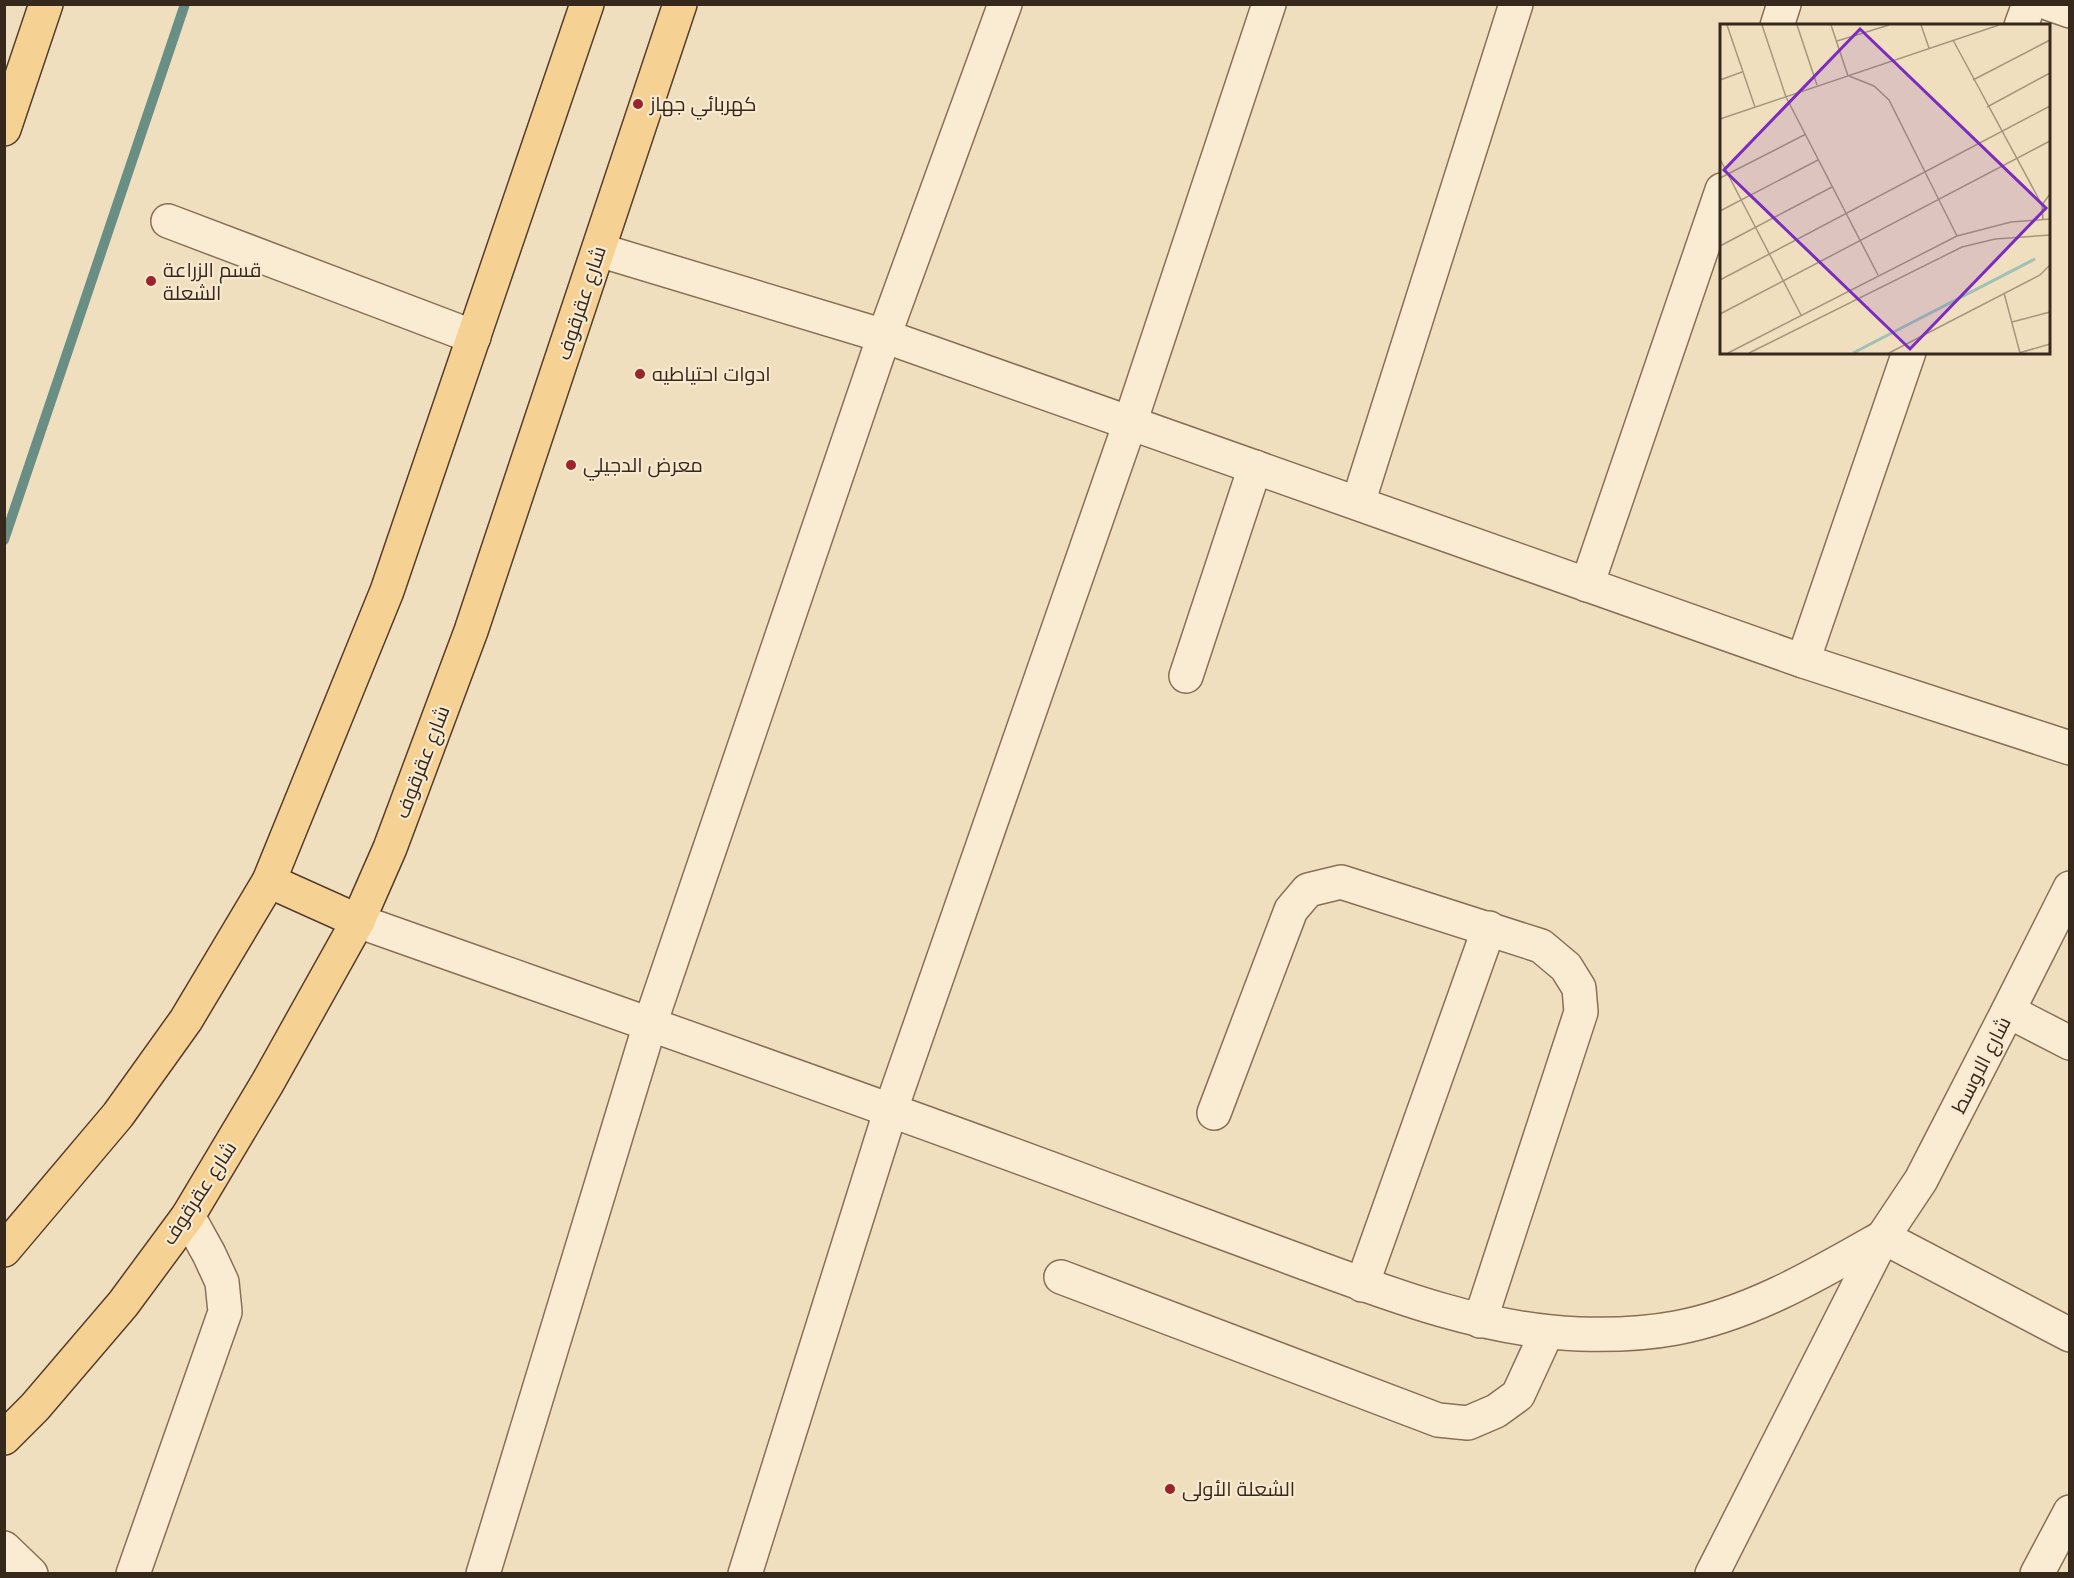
<svg xmlns="http://www.w3.org/2000/svg" width="2074" height="1578" font-family="'Playfair Display',Cairo,serif">
	<style>
		.lines { fill: none; stroke-linecap: round; stroke-linejoin: round }
		.stream { stroke: #698f84; stroke-width: 10 }
		.minor-casing { stroke: #896f57; stroke-width: 36 }
		.major-casing { stroke: #563d2b; stroke-width: 36 }
		.minor { stroke: #faecd2; stroke-width: 33 }
		.major { stroke: #f5d294; stroke-width: 33 }
		.poi-dot { fill: #9a242a; stroke: #f7e9cf; stroke-width: 2 }
		.labels { text-anchor: middle; stroke-width: 4.5; stroke-linejoin: round; paint-order: stroke }
		.poi-label { font-size: 20px; fill: #37281c; stroke: #f7e9cf; text-anchor: start }
		.street-label { font-size: 20px; fill: #37281c; stroke: #f7e9cf }
		.inset-river { fill: none; stroke: #a2c1b6; stroke-width: 3 }
		.inset-road { fill: none; stroke: #a5967e; stroke-width: 1.5 }
		.view { fill: #7b2cbf; fill-opacity: 0.15; stroke: #7b2cbf; stroke-width: 3 }
		.inset-edge { fill: none; stroke: #37281c; stroke-width: 3 }
	</style>
	<rect width="100%" height="100%" fill="#efdfbf"/>
	<g class="lines">
		<polyline class="stream" points="4,540 185,4"/>
		<defs>
			<g id="minor">
				<polyline points="2050,4 2070,11"/>
				<polyline points="1777,26 1784,4"/>
				<polyline points="2021,26 2029,4"/>
				<polyline points="168,221 474,337"/>
				<polyline points="599,250 884,336 1803,661 2070,748"/>
				<polyline points="1358,503 1516,4"/>
				<polyline points="1587,585 1722,190"/>
				<polyline points="1803,661 1909,352"/>
				<polyline points="1186,676 1255,467"/>
				<path d="M 358,921 C 603,1008 848,1093 1092,1184 C 1163,1210 1234,1237 1305,1263 C 1391,1295 1487,1331 1579,1334 C 1611,1335 1644,1334 1676,1328 C 1751,1314 1818,1274 1883,1237"/>
				<polyline points="2008,1011 2070,1043"/>
				<polyline points="1214,1113 1291,910 1308,890 1341,882 1541,946 1566,967 1579,988 1581,1012 1480,1321"/>
				<polyline points="1883,1237 2070,1335"/>
				<polyline points="1061,1277 1438,1420 1468,1423 1496,1411 1518,1395 1547,1332"/>
				<polyline points="1362,1285 1489,928"/>
				<polyline points="4,1548 31,1574"/>
				<polyline points="133,1574 225,1312 222,1282 209,1254 188,1216"/>
				<polyline points="483,1574 650,1024 884,336 1005,4"/>
				<polyline points="745,1574 891,1109 1130,423 1269,4"/>
				<polyline points="1712,1574 1883,1237 1921,1180 2008,1011 2070,888"/>
				<polyline points="2037,1574 2070,1512"/>
			</g>
			<g id="major">
				<polyline points="4,129 46,4"/>
				<polyline points="269,881 358,921"/>
				<polyline points="4,1250 118,1115 186,1020 269,881 387,591 587,4"/>
				<polyline points="4,1438 35,1407 123,1304 188,1216 268,1082 358,921 390,848 471,631 680,4"/>
			</g>
		</defs>
		<use href="#minor" class="minor-casing"/>
		<use href="#major" class="major-casing"/>
		<use href="#minor" class="minor"/>
		<use href="#major" class="major"/>
	</g>
	<g class="poi-dot">
		<circle cx="638" cy="104" r="6"/>
		<circle cx="151" cy="281" r="6"/>
		<circle cx="640" cy="374" r="6"/>
		<circle cx="571" cy="465" r="6"/>
		<circle cx="1170" cy="1489" r="6"/>
	</g>
	<g class="labels">
		<g class="poi-label">
			<text x="650" y="111">كهربائي جهاز</text>
			<text x="163" y="277">قسم الزراعة<tspan x="163" dy="23">الشعلة</tspan></text>
			<text x="652" y="381">ادوات احتياطيه</text>
			<text x="583" y="472">معرض الدجيلي</text>
			<text x="1182" y="1496">الشعلة الأولى</text>
		</g>
		<g class="street-label">
			<text transform="translate(581 303) rotate(-72)" y="7">شارع عقرقوف</text>
			<text transform="translate(422 762) rotate(-69)" y="7">شارع عقرقوف</text>
			<text transform="translate(1981 1065) rotate(-63)" y="7">شارع الاوسط</text>
			<text transform="translate(199 1193) rotate(-57)" y="7">شارع عقرقوف</text>
		</g>
	</g>
	<g transform="translate(1720 24)">
		<rect width="330" height="330" fill="#efdfbf"/>
		<path class="inset-river" d="M 133,329 L 315,235"/>
		<path class="inset-road" d="M 7,1 L 35,83M 42,1 L 66,73 L 158,251M 77,1 L 97,61M 111,1 L 128,52M 201,1 L 209,24M 233,16 L 322,181M 117,17 L 169,1M 129,52 L 154,62 L 169,76 L 237,212M 0,56 L 22,48M 253,56 L 330,16M 267,83 L 330,49M 0,95 L 279,1M 0,135 L 81,291M 0,154 L 86,110M 0,187 L 98,136M 323,196 L 322,181 L 330,170M 0,222 L 112,163M 0,256 L 330,82M 284,269 L 300,329M 0,290 L 330,117M 292,298 L 330,288M 8,329 L 237,212 L 291,198 L 330,195M 29,329 L 242,223 L 275,215 L 330,211M 169,329 L 320,251 L 330,241M 299,329 L 330,320"/>
		<path class="view" d="M 140,5 L 326,184 L 190,325 L 4,146 Z"/>
		<rect width="330" height="330" class="inset-edge"/>
	</g>
	<rect width="2074" height="1578" fill="none" stroke="#37281c" stroke-width="12"/>
</svg>
